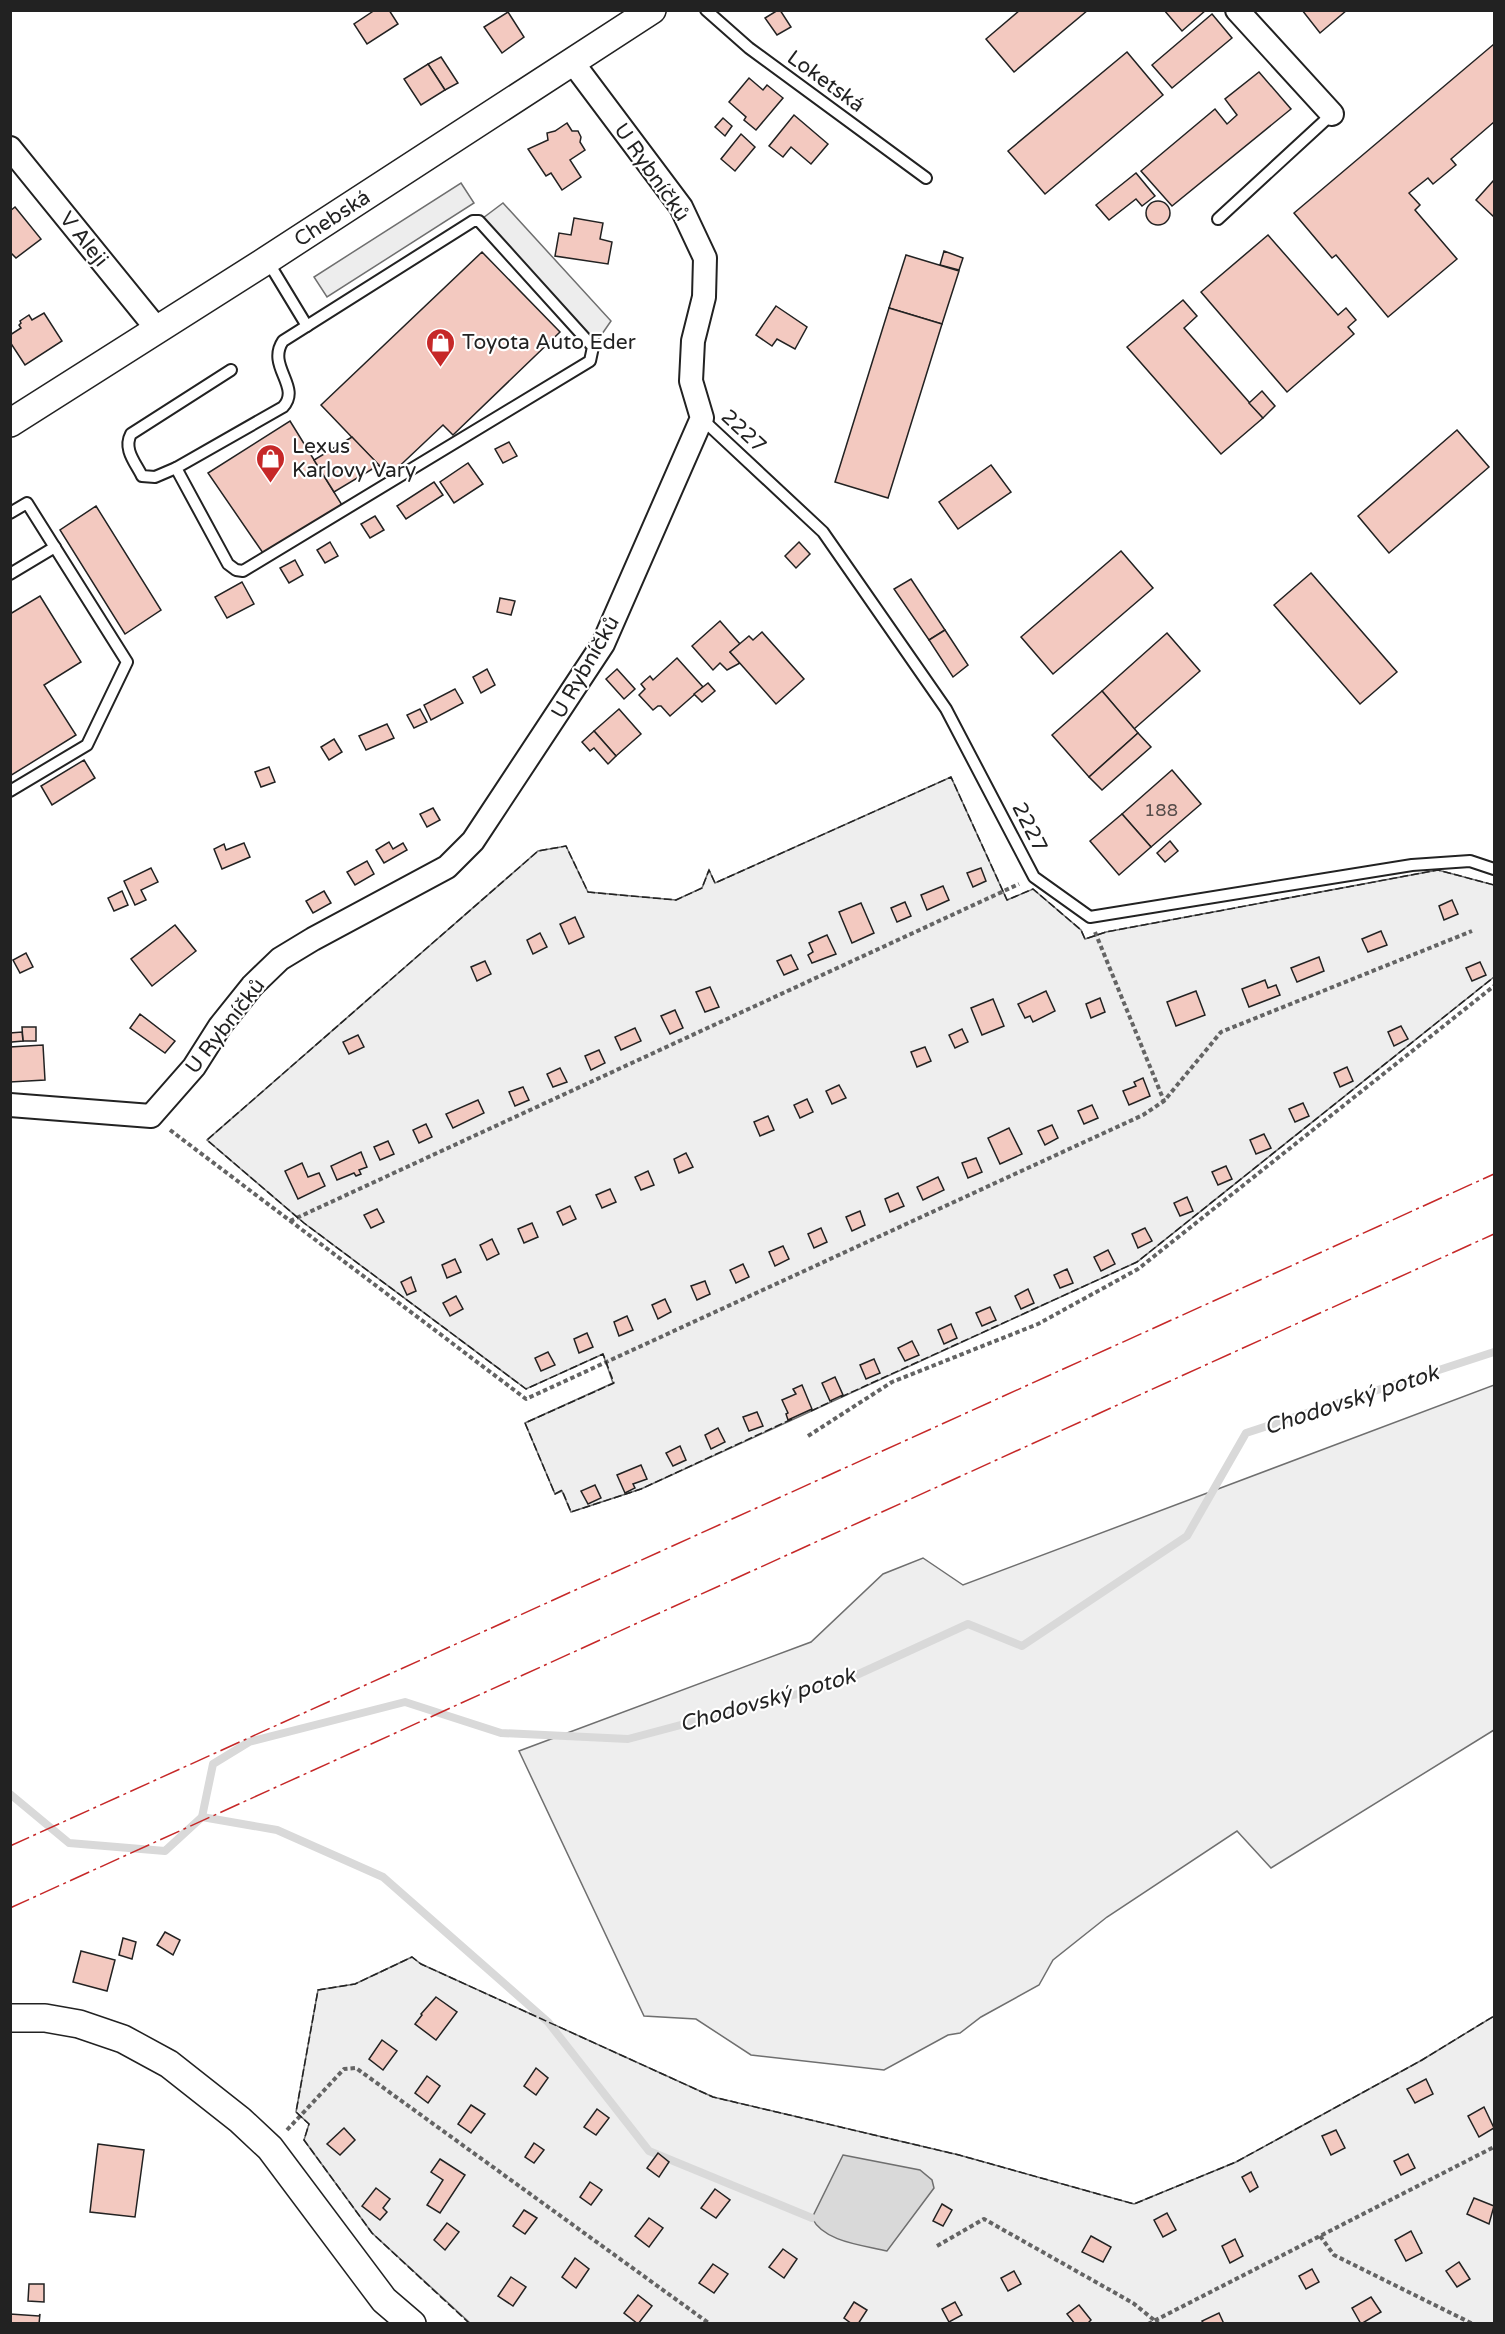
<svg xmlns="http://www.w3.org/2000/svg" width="1505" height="2334" font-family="'Varela Round',sans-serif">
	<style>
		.green { fill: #eee; stroke: #6f6f6f; stroke-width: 1.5 }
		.parking { fill: #ededed; stroke: #6f6f6f; stroke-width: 1.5 }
		.water { fill: #d9d9d9; stroke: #6f6f6f; stroke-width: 1.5 }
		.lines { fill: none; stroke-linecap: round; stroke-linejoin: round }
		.stream { stroke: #d9d9d9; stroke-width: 8 }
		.building { fill: #f3c9c0; stroke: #222; stroke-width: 1.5 }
		.service-casing { stroke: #222; stroke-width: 14 }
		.minor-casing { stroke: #222; stroke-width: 26 }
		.tertiary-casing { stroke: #222; stroke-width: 30 }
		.path { stroke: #646464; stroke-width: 4; stroke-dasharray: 4.5 3; stroke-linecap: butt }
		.service { stroke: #fff; stroke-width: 10 }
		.minor { stroke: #fff; stroke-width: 22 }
		.tertiary { stroke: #fff; stroke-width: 27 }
		.fence { stroke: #222; stroke-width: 1.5; stroke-dasharray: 8 3; stroke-linecap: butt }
		.power { stroke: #c62828; stroke-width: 1.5; stroke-dasharray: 21 4.5 3 4.5; stroke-linecap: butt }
		.labels { text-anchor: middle; stroke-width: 4.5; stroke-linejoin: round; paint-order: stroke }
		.number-label { font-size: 18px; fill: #564c4a }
		.street-label { font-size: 21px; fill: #222; stroke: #fff }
		.poi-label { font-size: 21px; fill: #222; stroke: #fff; text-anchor: start }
		.water-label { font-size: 22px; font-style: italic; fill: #222; stroke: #fff }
	</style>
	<rect width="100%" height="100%" fill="#fff"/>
	<g class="green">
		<polygon points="951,777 1007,900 1033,889 1081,930 1085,939 1106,932 1438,870 1494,885 1494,977 1137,1262 641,1489 571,1512 562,1491 555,1494 525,1423 613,1383 603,1354 526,1389 304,1223 207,1140 538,851 566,846 588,892 676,900 702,888 709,870 715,883"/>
		<polygon points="1494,1385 1494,1730 1271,1868 1237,1831 1107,1917 1053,1960 1039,1985 981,2017 960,2033 948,2035 884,2070 751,2055 696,2019 644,2016 519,1751 811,1642 883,1574 923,1558 963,1585"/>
		<polygon points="412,1957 421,1964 713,2097 959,2155 1134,2204 1236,2162 1422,2060 1494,2016 1494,2323 470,2323 372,2233 304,2140 309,2124 296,2112 318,1990 355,1984"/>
	</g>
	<g class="parking">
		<polygon points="461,183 474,203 327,297 314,277"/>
		<polygon points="503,203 611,321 593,347 479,221"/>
	</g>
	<path class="water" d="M 843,2155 L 920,2170 L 932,2180 L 934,2188 L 887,2251 C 862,2245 824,2242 812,2218 Z"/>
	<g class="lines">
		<g class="stream">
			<polyline points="10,1794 69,1843 165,1851 202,1817 213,1764 249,1742 405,1702 501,1733 628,1739 839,1683 968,1624 1022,1646 1187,1536 1246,1433 1494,1352"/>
			<polyline points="202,1817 277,1830 383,1877 548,2022 649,2151 812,2218"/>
		</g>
	</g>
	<g class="building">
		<polygon points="375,10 389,10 398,24 367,44 354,24"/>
		<polygon points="778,10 780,10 791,27 777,35 765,18"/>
		<polygon points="1020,10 1088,10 1014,72 986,39"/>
		<polygon points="1164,10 1206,10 1182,31"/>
		<polygon points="1302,10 1347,10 1320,33"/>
		<polygon points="508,12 524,37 502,53 484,27"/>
		<polygon points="1212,14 1232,38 1172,88 1152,65"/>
		<polygon points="1494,44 1494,122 1451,159 1456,165 1433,184 1428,178 1409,193 1420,205 1415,210 1457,259 1388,317 1336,255 1332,258 1294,213"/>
		<polygon points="1127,52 1163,95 1045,194 1008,151"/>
		<polygon points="441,57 458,83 445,90 428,64"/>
		<polygon points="428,64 445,90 421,105 404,79"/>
		<polygon points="1259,72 1291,109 1172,206 1141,171 1215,109 1227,124 1237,115 1225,99"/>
		<polygon points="749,78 763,90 767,85 783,98 756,130 744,120 746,117 729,102"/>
		<polygon points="794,115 828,144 811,164 791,147 783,157 769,146"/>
		<polygon points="723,118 732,126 725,136 715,127"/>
		<polygon points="567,123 572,131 578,131 581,137 580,142 585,150 570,160 581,177 562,190 551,173 546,176 528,149 548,140 547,133 555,131"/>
		<polygon points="741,134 755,147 735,171 721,159"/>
		<polygon points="1136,173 1155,196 1142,206 1136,199 1109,220 1096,205"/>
		<polygon points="1494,180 1494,217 1476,200"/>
		<circle cx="1158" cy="213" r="12"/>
		<polygon points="15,207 41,239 16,258 10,252 10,211"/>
		<polygon points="574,218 603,223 600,239 612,242 608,264 555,256 559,233 571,235"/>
		<polygon points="1268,235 1338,315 1346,308 1356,320 1348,327 1354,334 1287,392 1201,292"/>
		<polygon points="944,251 963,258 959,270 940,265"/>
		<polygon points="482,252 560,332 453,435 443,425 389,476 321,405"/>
		<polygon points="906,255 959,271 942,324 889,308"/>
		<polygon points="1183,300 1197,316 1184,328 1263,418 1221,454 1127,347"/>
		<polygon points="776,306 807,327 795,349 777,339 772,346 756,335"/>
		<polygon points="889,308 942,324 888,498 835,482"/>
		<polygon points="44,313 62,341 25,365 10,342 10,335 21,328 19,325 21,323 20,321 29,315 32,320"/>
		<polygon points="1262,391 1275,406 1263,418 1249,403"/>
		<polygon points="290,421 342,505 263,553 208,473"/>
		<polygon points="1457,430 1489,467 1389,553 1358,516"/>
		<polygon points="352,437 379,465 334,492 314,460"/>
		<polygon points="509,442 517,456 503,463 495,449"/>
		<polygon points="468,463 483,484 454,503 440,482"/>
		<polygon points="991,465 1011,492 958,529 939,502"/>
		<polygon points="434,482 443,495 406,519 397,506"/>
		<polygon points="96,506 161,610 125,634 60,530"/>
		<polygon points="375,516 384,530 370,538 361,524"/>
		<polygon points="330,542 338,556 325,563 317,550"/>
		<polygon points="799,542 810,554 796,568 785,556"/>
		<polygon points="1121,551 1153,588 1053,674 1021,637"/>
		<polygon points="295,560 303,575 289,583 280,568"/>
		<polygon points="1311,573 1397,672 1360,704 1274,605"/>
		<polygon points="911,579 945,630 929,640 894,589"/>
		<polygon points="242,582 254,604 227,618 215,597"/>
		<polygon points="40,596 81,662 44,685 76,735 10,776 10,614"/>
		<polygon points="500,598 515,601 511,615 497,612"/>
		<polygon points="720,621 740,644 730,652 740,663 727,670 720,663 713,670 692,646"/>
		<polygon points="945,630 968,665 953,677 929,640"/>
		<polygon points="762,632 804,679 776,704 730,652 749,636 753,640"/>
		<polygon points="1167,633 1200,671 1134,729 1102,691"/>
		<polygon points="677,658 703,687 670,716 661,706 658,706 653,710 639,695 645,689 641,684 650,676 653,680"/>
		<polygon points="487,669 495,685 481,693 473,677"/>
		<polygon points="617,669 635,689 624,699 606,679"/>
		<polygon points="708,683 715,691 702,702 694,694"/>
		<polygon points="455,689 463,703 431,720 424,705"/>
		<polygon points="1102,691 1138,733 1089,777 1052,735"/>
		<polygon points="420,709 427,722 414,728 407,715"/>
		<polygon points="619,709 641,734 616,756 594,731"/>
		<polygon points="387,724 394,738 366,750 359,736"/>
		<polygon points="594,731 616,756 608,764 594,748 590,751 582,742"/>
		<polygon points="1138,733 1151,747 1102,790 1089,777"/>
		<polygon points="334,739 342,752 329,760 321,747"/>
		<polygon points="84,760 95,778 52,805 41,786"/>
		<polygon points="269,767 275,782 261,787 255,772"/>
		<polygon points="1172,770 1201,804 1151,847 1122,814"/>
		<polygon points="433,808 440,820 427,827 420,814"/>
		<polygon points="1122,814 1151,847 1119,875 1090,841"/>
		<polygon points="1170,841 1178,851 1165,862 1157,853"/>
		<polygon points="389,842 393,849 403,843 407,850 384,863 376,850"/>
		<polygon points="244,843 250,857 222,869 214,849 224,844 226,850"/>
		<polygon points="367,861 374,874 355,885 347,872"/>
		<polygon points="151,868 158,882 141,890 146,900 135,905 124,881"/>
		<polygon points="981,868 986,881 973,887 967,873"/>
		<polygon points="943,886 949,900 927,910 921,895"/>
		<polygon points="122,891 128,905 114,911 108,898"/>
		<polygon points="324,891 331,903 313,913 306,901"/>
		<polygon points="1452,900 1458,914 1444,920 1439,906"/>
		<polygon points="905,902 911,916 897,922 891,908"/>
		<polygon points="861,903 874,933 852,943 839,912"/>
		<polygon points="575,917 584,937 569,944 560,924"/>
		<polygon points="175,925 196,951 152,986 131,959"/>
		<polygon points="1381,931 1387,945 1368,952 1362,939"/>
		<polygon points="540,933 547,947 533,954 527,940"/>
		<polygon points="827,935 836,954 812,963 808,955 813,952 809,943"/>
		<polygon points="26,953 33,967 20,973 13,960"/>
		<polygon points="791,955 798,969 784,975 777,961"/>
		<polygon points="1319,957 1324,971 1297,982 1291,968"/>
		<polygon points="485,961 491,974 477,981 471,967"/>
		<polygon points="1480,962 1486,975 1472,981 1466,968"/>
		<polygon points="1265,980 1268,988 1276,985 1280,995 1249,1007 1242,989"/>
		<polygon points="710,987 719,1007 705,1012 696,992"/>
		<polygon points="1046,991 1055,1011 1033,1022 1030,1016 1025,1018 1018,1004"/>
		<polygon points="1196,991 1205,1015 1176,1026 1167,1002"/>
		<polygon points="1100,998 1105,1012 1091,1018 1086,1004"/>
		<polygon points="993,999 1004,1026 982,1035 971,1008"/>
		<polygon points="675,1010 683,1028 670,1034 661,1016"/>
		<polygon points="140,1014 175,1041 165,1053 130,1028"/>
		<polygon points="1401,1026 1408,1039 1394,1046 1388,1032"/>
		<polygon points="22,1027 36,1027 36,1041 23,1041"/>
		<polygon points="635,1028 641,1041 621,1050 615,1037"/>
		<polygon points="962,1029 968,1042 955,1048 949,1035"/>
		<polygon points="22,1032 23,1041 12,1042 10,1044 10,1033"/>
		<polygon points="358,1035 364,1047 349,1054 343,1042"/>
		<polygon points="43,1045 45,1080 10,1082 10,1047"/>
		<polygon points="925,1047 931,1061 917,1067 911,1052"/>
		<polygon points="599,1050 605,1063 591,1070 585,1056"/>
		<polygon points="1347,1067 1353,1081 1340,1087 1334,1073"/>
		<polygon points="560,1068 567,1082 553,1087 547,1074"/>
		<polygon points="1143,1078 1150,1096 1129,1105 1123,1091 1136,1086 1134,1082"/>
		<polygon points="839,1085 846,1098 832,1104 826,1091"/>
		<polygon points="523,1087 529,1100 515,1106 509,1092"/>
		<polygon points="807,1099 813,1112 800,1118 794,1105"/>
		<polygon points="478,1100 484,1113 453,1128 446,1114"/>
		<polygon points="1303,1103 1309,1116 1295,1122 1289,1109"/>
		<polygon points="1092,1105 1098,1118 1084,1124 1078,1111"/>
		<polygon points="768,1116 774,1130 760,1136 754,1122"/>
		<polygon points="426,1124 432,1137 419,1143 413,1130"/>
		<polygon points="1052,1125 1058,1138 1045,1145 1038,1131"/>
		<polygon points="1009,1128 1022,1154 1000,1164 988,1138"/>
		<polygon points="1264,1134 1271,1148 1256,1154 1250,1140"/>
		<polygon points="388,1141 394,1154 380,1160 374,1147"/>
		<polygon points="361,1152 367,1167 359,1170 361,1174 356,1176 354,1173 337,1180 331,1166"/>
		<polygon points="686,1153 693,1167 679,1173 674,1159"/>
		<polygon points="976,1158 982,1172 968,1178 962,1163"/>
		<polygon points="302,1163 308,1177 319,1173 325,1186 298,1199 285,1171"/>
		<polygon points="1226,1166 1232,1179 1218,1185 1212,1172"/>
		<polygon points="648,1171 654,1185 641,1190 635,1177"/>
		<polygon points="938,1177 944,1190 923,1200 917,1187"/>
		<polygon points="610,1189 616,1202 602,1208 596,1195"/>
		<polygon points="898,1193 904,1206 890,1212 885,1199"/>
		<polygon points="1187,1197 1193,1211 1180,1216 1174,1203"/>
		<polygon points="570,1206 576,1219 563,1225 557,1212"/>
		<polygon points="377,1209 384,1222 371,1228 364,1215"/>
		<polygon points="860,1211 865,1225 852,1231 846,1217"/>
		<polygon points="532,1223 538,1237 524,1243 518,1229"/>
		<polygon points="821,1228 827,1242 814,1248 808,1234"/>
		<polygon points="1145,1228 1152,1241 1138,1248 1132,1234"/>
		<polygon points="492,1239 499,1254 487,1260 480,1245"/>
		<polygon points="783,1246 789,1259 775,1266 769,1252"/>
		<polygon points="1108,1250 1115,1264 1101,1271 1094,1257"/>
		<polygon points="455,1259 461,1272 447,1278 442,1265"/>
		<polygon points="743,1264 749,1277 736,1283 730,1270"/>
		<polygon points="1067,1269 1073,1283 1060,1288 1054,1275"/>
		<polygon points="411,1277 416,1291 407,1295 401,1282"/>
		<polygon points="705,1281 710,1294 697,1300 691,1286"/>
		<polygon points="1028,1289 1034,1303 1021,1309 1015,1296"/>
		<polygon points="456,1296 463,1309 450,1316 443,1303"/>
		<polygon points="665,1299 671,1312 658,1319 652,1305"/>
		<polygon points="990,1307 996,1320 982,1326 976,1313"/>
		<polygon points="627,1316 633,1330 619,1336 614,1322"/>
		<polygon points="951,1324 957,1338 944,1344 938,1330"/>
		<polygon points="587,1333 593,1347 579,1353 574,1339"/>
		<polygon points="912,1341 919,1355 905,1361 898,1348"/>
		<polygon points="548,1352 555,1365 541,1371 535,1358"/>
		<polygon points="874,1359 880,1373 866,1379 860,1365"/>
		<polygon points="835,1377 843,1395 830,1401 822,1383"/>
		<polygon points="802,1385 812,1409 788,1420 786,1414 788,1413 782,1400 796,1394 793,1389"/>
		<polygon points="757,1412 763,1426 749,1431 743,1417"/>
		<polygon points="718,1428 725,1442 711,1449 705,1435"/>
		<polygon points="680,1446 686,1460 673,1466 666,1453"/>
		<polygon points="641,1465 647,1479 633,1484 635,1488 625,1493 617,1475"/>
		<polygon points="595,1485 601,1498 588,1504 581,1491"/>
		<polygon points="165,1932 180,1940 173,1955 157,1945"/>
		<polygon points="123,1938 136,1942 132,1959 119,1955"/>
		<polygon points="81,1951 115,1960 107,1991 73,1982"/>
		<polygon points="436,1997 457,2012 436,2040 415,2024 422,2015 421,2014"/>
		<polygon points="382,2040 397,2051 383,2070 369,2059"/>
		<polygon points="536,2068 548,2078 536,2095 524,2086"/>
		<polygon points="427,2076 440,2086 428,2103 415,2093"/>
		<polygon points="1426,2079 1433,2094 1415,2103 1407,2089"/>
		<polygon points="471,2105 485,2114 471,2133 458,2124"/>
		<polygon points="1484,2107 1494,2128 1479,2137 1468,2116"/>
		<polygon points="597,2109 609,2118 596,2135 584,2127"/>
		<polygon points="344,2128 355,2140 340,2155 327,2144"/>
		<polygon points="1336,2130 1345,2148 1331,2155 1322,2136"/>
		<polygon points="534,2143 544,2150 534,2163 525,2157"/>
		<polygon points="98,2144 144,2150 135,2217 90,2212"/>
		<polygon points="658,2153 669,2162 659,2177 647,2168"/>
		<polygon points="1408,2154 1415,2168 1401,2175 1394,2161"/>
		<polygon points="440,2159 465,2175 440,2213 427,2205 443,2180 431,2172"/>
		<polygon points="1251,2172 1258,2187 1250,2192 1242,2177"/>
		<polygon points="590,2182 602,2190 591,2205 580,2197"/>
		<polygon points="376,2188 390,2199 383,2208 387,2212 380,2220 362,2206"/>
		<polygon points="715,2189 730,2200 716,2218 701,2208"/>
		<polygon points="1474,2198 1494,2206 1489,2224 1467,2214"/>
		<polygon points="942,2204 952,2210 943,2226 933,2221"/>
		<polygon points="524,2210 537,2218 525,2234 513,2226"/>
		<polygon points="1167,2213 1176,2230 1163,2237 1154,2220"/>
		<polygon points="649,2218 663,2228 649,2247 635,2236"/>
		<polygon points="447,2223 459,2232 445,2250 434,2240"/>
		<polygon points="1411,2231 1422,2253 1406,2261 1395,2240"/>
		<polygon points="1091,2236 1111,2247 1103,2262 1082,2252"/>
		<polygon points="1235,2239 1243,2256 1230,2263 1222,2246"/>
		<polygon points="783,2249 797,2259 784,2278 769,2267"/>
		<polygon points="575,2258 589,2269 576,2288 562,2277"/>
		<polygon points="1459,2262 1470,2279 1457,2287 1446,2271"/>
		<polygon points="713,2264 728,2274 714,2293 699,2283"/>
		<polygon points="1312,2269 1319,2282 1306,2289 1299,2276"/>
		<polygon points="1014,2271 1021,2284 1008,2291 1001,2278"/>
		<polygon points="511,2277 526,2287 513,2306 498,2296"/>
		<polygon points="29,2284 44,2284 44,2302 28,2301"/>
		<polygon points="638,2295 652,2306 638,2324 624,2313"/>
		<polygon points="1371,2297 1381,2312 1361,2324 1352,2308"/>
		<polygon points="854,2302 867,2310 858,2324 852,2324 844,2318"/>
		<polygon points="955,2302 962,2315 949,2322 942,2309"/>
		<polygon points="1079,2305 1091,2320 1087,2324 1075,2324 1067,2314"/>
		<polygon points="1219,2313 1224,2324 1204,2324 1202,2321"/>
		<polygon points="10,2314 39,2316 40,2314 39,2324 10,2324"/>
	</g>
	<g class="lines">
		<defs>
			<g id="service">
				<polyline points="706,10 749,48 926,178"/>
				<polyline points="1218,219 1332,114"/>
				<path d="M 473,221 L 479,221 L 593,347 L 590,361 L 243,571 L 236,570 L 228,564 L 176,468 L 283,407 C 302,387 266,366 283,341 Z"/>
				<polyline points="267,260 307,326"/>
				<polyline points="702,419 823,532 946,709 1034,877 1090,917 1412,865 1470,861 1494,869"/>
				<path d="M 176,468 L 155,477 L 142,476 C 135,462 123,449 131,434 L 231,370"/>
				<polyline points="10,513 27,503 127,662 87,745 10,791"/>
				<polyline points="10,574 55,547"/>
			</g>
			<g id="minor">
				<polyline points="1237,10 1332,114"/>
				<polyline points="10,148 157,329"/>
				<polyline points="10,1105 151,1116 194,1067 220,1026 252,986 280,959 313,939 447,867 473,841 603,644 702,418 691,381 693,341 704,297 705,258 681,207 573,63"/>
			</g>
			<g id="tertiary">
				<polyline points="10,423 267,260 652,10"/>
				<polyline points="10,2018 45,2018 79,2024 123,2039 169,2064 240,2120 270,2148 384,2300 412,2324"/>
			</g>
		</defs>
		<use href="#service" class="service-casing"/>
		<use href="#minor" class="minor-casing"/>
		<use href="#tertiary" class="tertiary-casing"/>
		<g class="path">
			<polyline points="1095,932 1164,1101"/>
			<polyline points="170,1130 526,1399 1143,1115 1164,1101 1221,1032 1472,931"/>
			<polyline points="290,1221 1019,884"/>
			<polyline points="808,1436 892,1382 1038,1324 1138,1269 1494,986"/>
			<polyline points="287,2130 344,2069 356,2068 710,2324"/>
			<polyline points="1320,2236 1334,2255 1473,2324"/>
			<polyline points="937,2246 984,2219 1133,2303 1159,2324"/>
			<polyline points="1148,2324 1494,2147"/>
		</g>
		<use href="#service" class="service"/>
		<use href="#minor" class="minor"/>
		<use href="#tertiary" class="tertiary"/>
		<g class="fence">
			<polyline points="841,1397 1137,1262 1494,977"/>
			<polyline points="811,1411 832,1401"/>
			<polyline points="792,1419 641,1489 571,1512 562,1490 555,1494 525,1423 614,1383 603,1354 526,1389 304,1223 207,1140 538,851 566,846 588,892 676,900 702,888 709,870 715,883 951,777 1007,900 1033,889 1081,930 1085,939 1106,932 1438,870 1494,885"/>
			<polyline points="470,2324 372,2233 304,2140 309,2124 296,2112 318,1990 355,1984 412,1957 421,1964 713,2097 959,2155 1134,2204 1236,2162 1422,2060 1494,2016"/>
		</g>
		<g class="power">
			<polyline points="10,1846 1494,1174"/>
			<polyline points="10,1908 1494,1234"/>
		</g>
	</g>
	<defs>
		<symbol id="shop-pin" viewBox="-11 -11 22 30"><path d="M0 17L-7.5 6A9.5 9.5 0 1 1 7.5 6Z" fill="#c62828" stroke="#fff"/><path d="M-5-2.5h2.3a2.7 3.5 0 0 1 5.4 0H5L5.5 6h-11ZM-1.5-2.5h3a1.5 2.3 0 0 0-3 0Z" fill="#fff"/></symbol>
	</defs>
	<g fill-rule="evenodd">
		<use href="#shop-pin" x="424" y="326" width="33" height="45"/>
		<use href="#shop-pin" x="254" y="442" width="33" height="45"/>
	</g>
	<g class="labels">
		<g class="number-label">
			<text x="1161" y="816">188</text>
		</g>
		<g class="street-label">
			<text transform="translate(826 81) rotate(36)" y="7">Loketská</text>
			<text transform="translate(652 172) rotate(55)" y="7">U Rybníčků</text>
			<text transform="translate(332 218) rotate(-33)" y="7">Chebská</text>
			<text transform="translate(84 239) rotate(51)" y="7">V Aleji</text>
			<text transform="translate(744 431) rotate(43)" y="7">2227</text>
			<text transform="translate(585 667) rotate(-60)" y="7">U Rybníčků</text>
			<text transform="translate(1030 827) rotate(63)" y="7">2227</text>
			<text transform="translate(225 1026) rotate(-52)" y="7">U Rybníčků</text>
		</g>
		<g class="poi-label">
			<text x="462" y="349">Toyota Auto Eder</text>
			<text x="292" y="453">Lexus<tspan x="292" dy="24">Karlovy Vary</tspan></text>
		</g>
		<g class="water-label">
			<text transform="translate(1351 1399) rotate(-18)" y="8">Chodovský potok</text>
			<text transform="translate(767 1699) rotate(-16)" y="8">Chodovský potok</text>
		</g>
	</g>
	<rect width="1505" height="2334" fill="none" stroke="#222222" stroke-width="24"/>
</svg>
